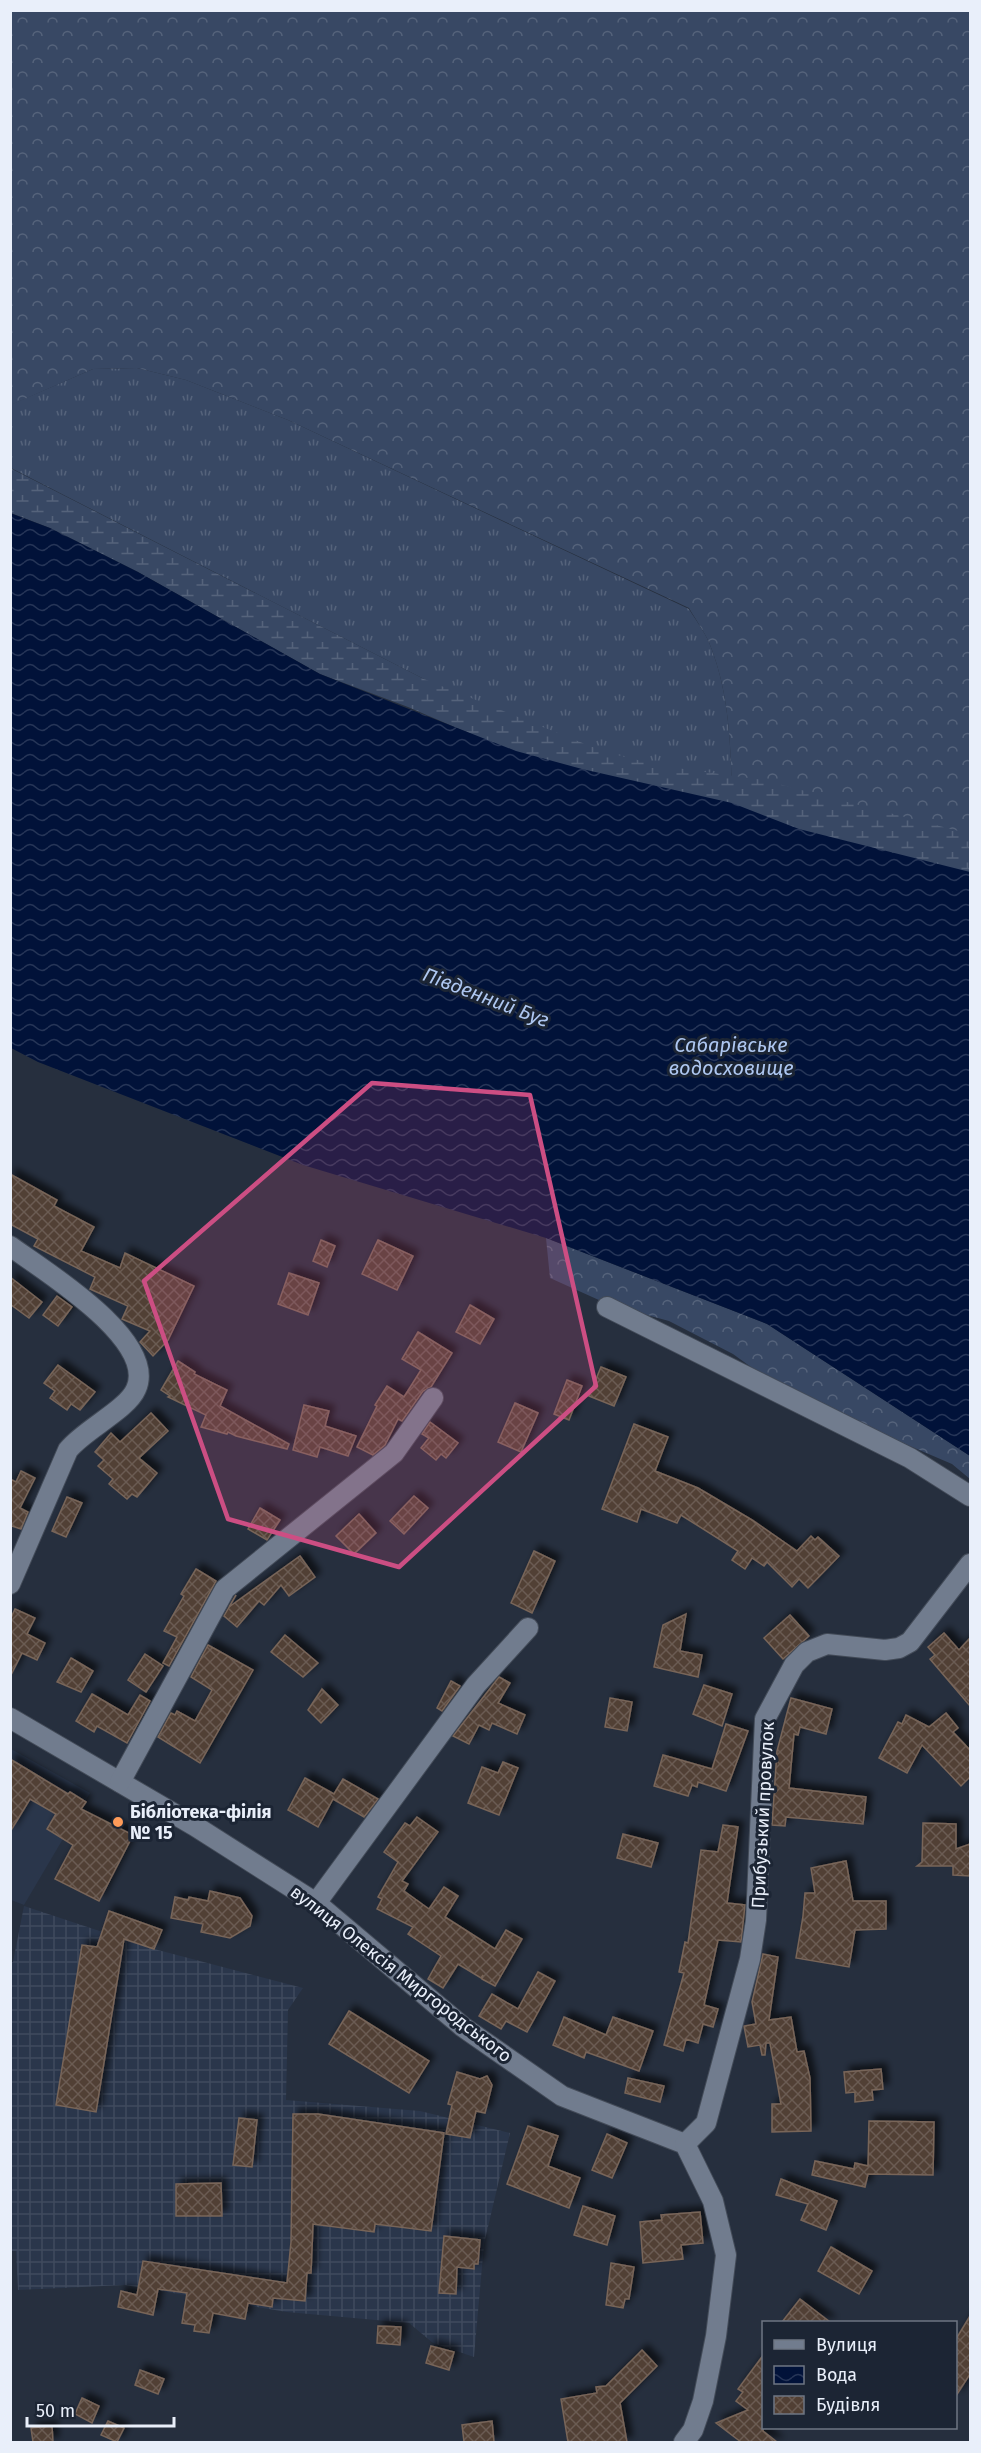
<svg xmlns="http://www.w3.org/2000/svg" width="981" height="2453" font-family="'Fira Sans',sans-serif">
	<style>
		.built { fill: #2a364b }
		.industrial { fill: url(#industrial-grid) }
		.grass { fill: url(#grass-tufts) }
		.forest { fill: url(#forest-crowns) }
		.wetland { fill: url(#wetland-marsh) }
		.water { fill: url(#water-waves) }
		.building { fill: url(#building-cross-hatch); stroke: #786559; stroke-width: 1.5; filter: url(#shadow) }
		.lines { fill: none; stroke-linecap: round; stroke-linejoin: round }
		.street-casing { stroke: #434b58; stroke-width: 22 }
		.street { stroke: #717c8e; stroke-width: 20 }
		.marked { fill: #cc4e83; fill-opacity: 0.2; stroke: #cc4e83; stroke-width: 4.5; stroke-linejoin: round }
		.poi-dot { fill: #fe9b59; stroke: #1c2534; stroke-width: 2 }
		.labels { text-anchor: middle; stroke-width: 6; stroke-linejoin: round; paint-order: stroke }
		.poi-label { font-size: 18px; font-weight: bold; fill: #e9effa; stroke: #1c2534; text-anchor: start }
		.street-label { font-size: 18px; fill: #e9effa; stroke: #1c2534 }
		.water-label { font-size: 20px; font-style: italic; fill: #aec7f1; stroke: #1c2534 }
	</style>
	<defs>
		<pattern id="industrial-grid" width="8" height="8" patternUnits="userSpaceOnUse" patternTransform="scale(1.5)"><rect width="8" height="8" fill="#2a364b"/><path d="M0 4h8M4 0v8" fill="none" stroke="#3f4a5d"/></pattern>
		<pattern id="grass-tufts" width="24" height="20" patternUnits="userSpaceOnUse" patternTransform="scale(1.5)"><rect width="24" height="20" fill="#384864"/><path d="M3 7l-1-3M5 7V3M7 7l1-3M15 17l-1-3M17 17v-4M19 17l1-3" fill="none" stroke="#55637b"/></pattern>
		<pattern id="forest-crowns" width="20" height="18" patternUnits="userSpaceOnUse" patternTransform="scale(1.5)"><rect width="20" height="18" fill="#384864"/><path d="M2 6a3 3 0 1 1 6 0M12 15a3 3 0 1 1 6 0" fill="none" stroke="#55637b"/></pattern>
		<pattern id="wetland-marsh" width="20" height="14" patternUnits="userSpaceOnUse" patternTransform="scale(1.5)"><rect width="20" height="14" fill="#384864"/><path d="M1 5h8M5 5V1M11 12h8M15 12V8" fill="none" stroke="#55637b"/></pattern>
		<pattern id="water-waves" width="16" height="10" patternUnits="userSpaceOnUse" patternTransform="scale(1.5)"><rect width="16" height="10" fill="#011239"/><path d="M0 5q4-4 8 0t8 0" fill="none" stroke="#263557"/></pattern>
		<pattern id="building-cross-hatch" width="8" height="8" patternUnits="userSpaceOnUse" patternTransform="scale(1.5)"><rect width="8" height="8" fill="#513f34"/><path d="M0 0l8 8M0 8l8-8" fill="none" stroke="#6a5b52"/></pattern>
		<filter id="shadow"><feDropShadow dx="5.5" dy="-5.5" stdDeviation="3" flood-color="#0009"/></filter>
	</defs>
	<rect width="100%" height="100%" fill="#262f3e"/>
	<polygon class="built" points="11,1749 90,1793 24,1905 11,1900"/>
	<polygon class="industrial" points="24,1906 154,1949 303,1988 288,2010 286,2100 420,2111 510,2133 484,2244 474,2357 433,2343 409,2323 287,2312 125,2285 18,2290 16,2251 11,2251 10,1963 13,1962"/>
	<path class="grass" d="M 137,368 L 186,380 L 288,420 L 689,609 C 697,622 707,635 712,650 C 730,698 731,751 732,803 L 516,751 L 424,679 L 11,468 L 10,405 L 93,369 Z"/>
	<g class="forest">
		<path d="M 11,11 L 970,11 L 970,872 L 732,803 C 731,751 730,698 712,650 C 707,635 697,622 689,608 L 288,420 L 186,380 L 137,368 L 93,369 L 11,405 Z"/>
		<polygon points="546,1238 767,1324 970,1456 970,1479 952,1464 842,1417 762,1375 733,1354 669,1321 610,1305 550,1278"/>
	</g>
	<polygon class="wetland" points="10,468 424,679 605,752 662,766 763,780 970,834 970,931 834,890 408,707 320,674 138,572 50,528 11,513"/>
	<polygon class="water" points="10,513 50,528 138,572 320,674 516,751 582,769 732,803 799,829 970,872 970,1456 767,1324 546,1238 303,1165 38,1062 11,1048"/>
	<g class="building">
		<polygon points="10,1174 57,1200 54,1206 94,1227 81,1251 120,1268 125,1253 194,1286 168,1340 153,1356 140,1342 150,1331 122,1319 128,1306 90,1289 95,1277 34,1246 38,1239 10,1224"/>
		<polygon points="321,1240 335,1246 327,1267 313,1261"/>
		<polygon points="378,1240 413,1256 397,1290 362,1274"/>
		<polygon points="289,1273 319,1283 308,1315 278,1304"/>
		<polygon points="10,1277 42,1302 29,1318 10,1304"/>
		<polygon points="57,1296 72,1307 58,1326 43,1315"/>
		<polygon points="470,1305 494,1319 480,1344 456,1332"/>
		<polygon points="418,1332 452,1353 431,1387 423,1391 402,1421 398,1419 385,1445 373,1455 357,1447 377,1406 375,1405 387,1386 404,1397 421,1370 402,1359"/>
		<polygon points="178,1361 195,1372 194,1374 227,1390 220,1406 289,1444 287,1449 236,1436 228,1432 227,1434 201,1427 206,1415 168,1397 170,1396 161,1390"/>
		<polygon points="58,1365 95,1392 80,1410 71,1404 67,1410 50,1398 55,1391 44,1383"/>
		<polygon points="601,1367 626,1377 614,1406 589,1396"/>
		<polygon points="567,1380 582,1386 569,1420 554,1414"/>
		<polygon points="515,1403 538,1413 521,1452 498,1442"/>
		<polygon points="304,1405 329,1411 325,1426 356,1436 348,1456 320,1447 317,1457 293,1450"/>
		<polygon points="151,1413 168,1431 139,1458 157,1473 137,1497 132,1494 127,1499 109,1484 113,1479 98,1466 104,1460 95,1452 111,1433 120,1442"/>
		<polygon points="430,1422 458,1443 446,1458 441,1454 436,1460 421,1448 429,1438 422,1434"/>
		<polygon points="634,1424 668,1437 655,1471 698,1488 752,1520 797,1551 811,1536 815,1540 818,1537 839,1556 808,1588 799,1579 792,1587 767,1562 764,1566 752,1558 745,1569 732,1560 738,1551 681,1515 677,1523 641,1509 637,1522 602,1509"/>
		<polygon points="21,1471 35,1478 20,1508 28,1512 21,1529 12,1526 10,1528 10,1479 16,1482"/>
		<polygon points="414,1496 428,1508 404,1534 390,1521"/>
		<polygon points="67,1497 82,1503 66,1537 52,1531"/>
		<polygon points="260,1508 280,1520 267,1540 248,1529"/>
		<polygon points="359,1514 376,1533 354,1554 336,1536"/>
		<polygon points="534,1551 555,1561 532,1613 511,1603"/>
		<polygon points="300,1556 315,1577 289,1596 281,1585 264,1605 259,1601 237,1627 224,1616 236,1595 229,1607"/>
		<polygon points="196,1569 216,1581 169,1666 163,1663 177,1637 164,1631 184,1596 181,1594"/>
		<polygon points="15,1609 35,1618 27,1634 45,1643 37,1660 22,1653 10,1677 10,1620"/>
		<polygon points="686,1614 680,1651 702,1655 698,1677 654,1667 663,1625"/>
		<polygon points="790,1615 809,1636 783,1659 764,1638"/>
		<polygon points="944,1633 959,1650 970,1638 970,1706 930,1659 935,1655 928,1647"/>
		<polygon points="285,1635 318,1663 303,1677 271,1652"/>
		<polygon points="208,1645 253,1670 200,1763 158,1737 171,1713 175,1715 177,1711 195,1721 212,1690 191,1677"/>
		<polygon points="145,1654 163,1666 146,1692 128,1680"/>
		<polygon points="71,1658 93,1671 81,1692 57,1682"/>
		<polygon points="499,1677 510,1683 498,1703 525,1715 517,1734 492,1723 489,1730 479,1725 469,1744 453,1736"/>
		<polygon points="451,1681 460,1686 442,1711 437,1708"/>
		<polygon points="704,1685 732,1694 722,1726 693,1714"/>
		<polygon points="322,1689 338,1705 321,1723 308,1710"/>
		<polygon points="92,1694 128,1715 140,1695 150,1701 127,1743 97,1726 94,1732 76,1721"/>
		<polygon points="610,1698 632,1702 627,1731 605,1727"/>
		<polygon points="791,1698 832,1709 826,1734 800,1727 798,1735 794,1734 789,1788 866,1797 863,1824 786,1817 785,1826 772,1825 777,1751"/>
		<polygon points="946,1713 958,1728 953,1732 970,1750 970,1777 961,1786 922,1745 907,1773 879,1758 898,1722 902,1724 906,1715 929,1727"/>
		<polygon points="726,1724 748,1731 726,1791 698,1782 697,1787 692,1785 688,1796 654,1786 663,1755 712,1769"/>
		<polygon points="10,1759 68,1794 70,1792 86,1802 81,1809 133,1835 99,1901 55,1879 73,1845 47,1829 56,1814 30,1799 10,1832"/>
		<polygon points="503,1762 518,1768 499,1815 468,1803 482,1767 498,1773"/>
		<polygon points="305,1778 334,1794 343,1779 378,1799 364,1817 333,1799 318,1827 288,1810"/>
		<polygon points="417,1817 438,1832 402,1881 408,1884 404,1891 429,1909 444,1887 458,1896 445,1917 495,1949 506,1930 522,1939 495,1986 482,1979 483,1975 481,1978 458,1964 443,1988 428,1979 441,1956 408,1934 413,1927 377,1909 382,1899 378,1897 398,1862 384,1852 405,1823 410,1826"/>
		<polygon points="923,1823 956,1824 956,1849 970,1844 970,1876 953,1875 953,1866 917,1866 922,1862"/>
		<polygon points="723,1825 738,1827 727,1903 745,1905 741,1942 718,1940 704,2005 718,2009 713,2027 703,2024 698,2043 686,2039 683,2051 664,2045 684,1973 679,1972 685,1942 688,1943 701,1850 718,1852"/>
		<polygon points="623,1834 658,1843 651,1867 617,1858"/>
		<polygon points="846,1861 853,1901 886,1901 886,1929 855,1930 849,1967 796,1958 803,1916 805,1893 815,1893 811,1868"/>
		<polygon points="210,1891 240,1898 252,1916 250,1926 230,1938 201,1932 203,1924 171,1918 175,1897 188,1900 189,1897 208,1901"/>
		<polygon points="109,1911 162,1930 154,1949 124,1939 96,2112 56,2105 82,1945 97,1947"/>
		<polygon points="763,1954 778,1957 769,2020 791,2017 797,2052 804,2051 810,2078 811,2131 772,2132 772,2104 781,2104 770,2043 766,2043 765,2055 762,2055 760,2045 748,2047 744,2026 756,2024 752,2002"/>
		<polygon points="538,1972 555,1981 527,2032 506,2021 501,2029 479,2016 492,1994 518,2009"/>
		<polygon points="349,2011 429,2061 409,2093 329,2044"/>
		<polygon points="564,2017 606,2035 613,2017 653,2031 639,2071 586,2052 584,2058 553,2045"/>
		<polygon points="881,2069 883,2089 872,2090 873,2100 855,2102 855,2092 846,2093 844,2072"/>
		<polygon points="457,2072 480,2079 487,2076 492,2085 485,2113 476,2111 470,2138 446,2134 452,2105 448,2104"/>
		<polygon points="628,2078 664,2086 660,2102 625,2093"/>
		<polygon points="293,2114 318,2114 444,2133 431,2231 375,2224 374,2232 313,2224 311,2273 307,2273 305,2301 273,2298 272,2307 248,2303 245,2319 213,2313 209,2333 194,2331 195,2325 182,2323 187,2293 158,2289 153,2315 118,2307 121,2291 137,2295 143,2261 287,2283 291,2242"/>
		<polygon points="239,2118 257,2120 252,2167 233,2165"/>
		<polygon points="869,2121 934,2122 933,2175 868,2174 865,2187 812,2175 815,2161 854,2169 855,2163 868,2166"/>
		<polygon points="528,2126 558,2136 548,2166 580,2178 569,2208 507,2184"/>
		<polygon points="607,2134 627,2143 612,2178 592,2170"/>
		<polygon points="781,2179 837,2201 826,2230 801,2220 808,2204 776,2195"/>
		<polygon points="221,2183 222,2216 176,2216 176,2184"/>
		<polygon points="583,2206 615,2216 607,2245 574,2235"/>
		<polygon points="700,2212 703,2243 681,2245 683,2259 643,2263 640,2222 662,2220 661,2215"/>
		<polygon points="444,2236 480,2240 478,2264 474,2264 474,2269 457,2267 456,2294 439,2293"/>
		<polygon points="831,2247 872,2271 859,2294 818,2271"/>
		<polygon points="611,2263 634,2267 629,2299 625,2299 623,2308 606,2305"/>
		<polygon points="800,2299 830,2322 782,2322"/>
		<polygon points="970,2316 970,2374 956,2396 956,2339"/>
		<polygon points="378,2326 401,2327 400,2345 377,2343"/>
		<polygon points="431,2346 454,2352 449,2370 426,2363"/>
		<polygon points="642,2350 657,2366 620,2403 627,2442 568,2442 561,2399 597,2393 596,2387 606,2386"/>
		<polygon points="764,2354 763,2431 777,2442 741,2442 716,2423 748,2410 736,2401 743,2392 738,2389"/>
		<polygon points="140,2370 164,2379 158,2394 135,2385"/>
		<polygon points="82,2398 99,2406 92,2423 75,2414"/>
		<polygon points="108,2421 124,2428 117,2442 101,2435"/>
		<polygon points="492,2421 494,2442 464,2442 462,2425"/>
		<polygon points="52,2426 53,2442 33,2442 31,2428"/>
	</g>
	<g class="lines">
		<defs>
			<g id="street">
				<path d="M 10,1246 C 43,1270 158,1340 136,1389 C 127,1410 85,1429 68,1450 L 10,1584"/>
				<polyline points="607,1307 910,1458 970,1496"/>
				<polyline points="10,1718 195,1826 316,1903 463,2027 562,2096 685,2144 713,2201 726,2255 716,2336 703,2401 693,2430 684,2442"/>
				<polyline points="120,1782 225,1589 394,1453 433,1398"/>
				<polyline points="316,1903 476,1685 528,1628"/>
				<polyline points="685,2144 706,2123 750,1959 756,1920 765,1719 794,1665 807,1652 827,1644 885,1650 899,1648 910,1642 970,1564"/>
			</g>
		</defs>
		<use href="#street" class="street-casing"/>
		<use href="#street" class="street"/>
	</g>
	<path class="marked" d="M 372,1083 L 530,1095 L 596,1386 L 399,1567 L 228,1519 L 144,1281 Z"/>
	<circle class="poi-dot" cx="118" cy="1822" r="6"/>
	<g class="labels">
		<g class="poi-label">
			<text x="130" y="1818">Бібліотека-філія<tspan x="130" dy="21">№ 15</tspan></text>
		</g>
		<g class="street-label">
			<text transform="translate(763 1815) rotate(-87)" y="6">Прибузький провулок</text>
			<text transform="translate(401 1974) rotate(38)" y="6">вулиця Олексія Миргородського</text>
		</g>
		<g class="water-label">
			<text transform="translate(486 997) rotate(21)" y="7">Південний Буг</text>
			<text x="731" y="1052">Сабарівське<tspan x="731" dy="23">водосховище</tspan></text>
		</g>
	</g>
	<rect width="981" height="2453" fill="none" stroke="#e9effa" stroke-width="24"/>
	<rect x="762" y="2321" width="195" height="108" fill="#1c2534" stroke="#6e7683" stroke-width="1.5"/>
	<rect x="774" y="2340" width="30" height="9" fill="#717c8e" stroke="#6e7683" stroke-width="1.5"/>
	<text x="816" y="2351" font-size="18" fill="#e9effa">Вулиця</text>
	<rect x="774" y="2366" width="30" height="18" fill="url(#water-waves)" stroke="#6e7683" stroke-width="1.5"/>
	<text x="816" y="2381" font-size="18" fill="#e9effa">Вода</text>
	<rect x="774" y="2396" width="30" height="18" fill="url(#building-cross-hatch)" stroke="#6e7683" stroke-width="1.5"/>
	<text x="816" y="2411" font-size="18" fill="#e9effa">Будівля</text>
	<path d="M27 2417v9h147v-9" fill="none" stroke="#e9effa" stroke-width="3"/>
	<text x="36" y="2417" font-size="18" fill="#e9effa" stroke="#1c2534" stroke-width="4.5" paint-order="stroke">50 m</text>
</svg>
